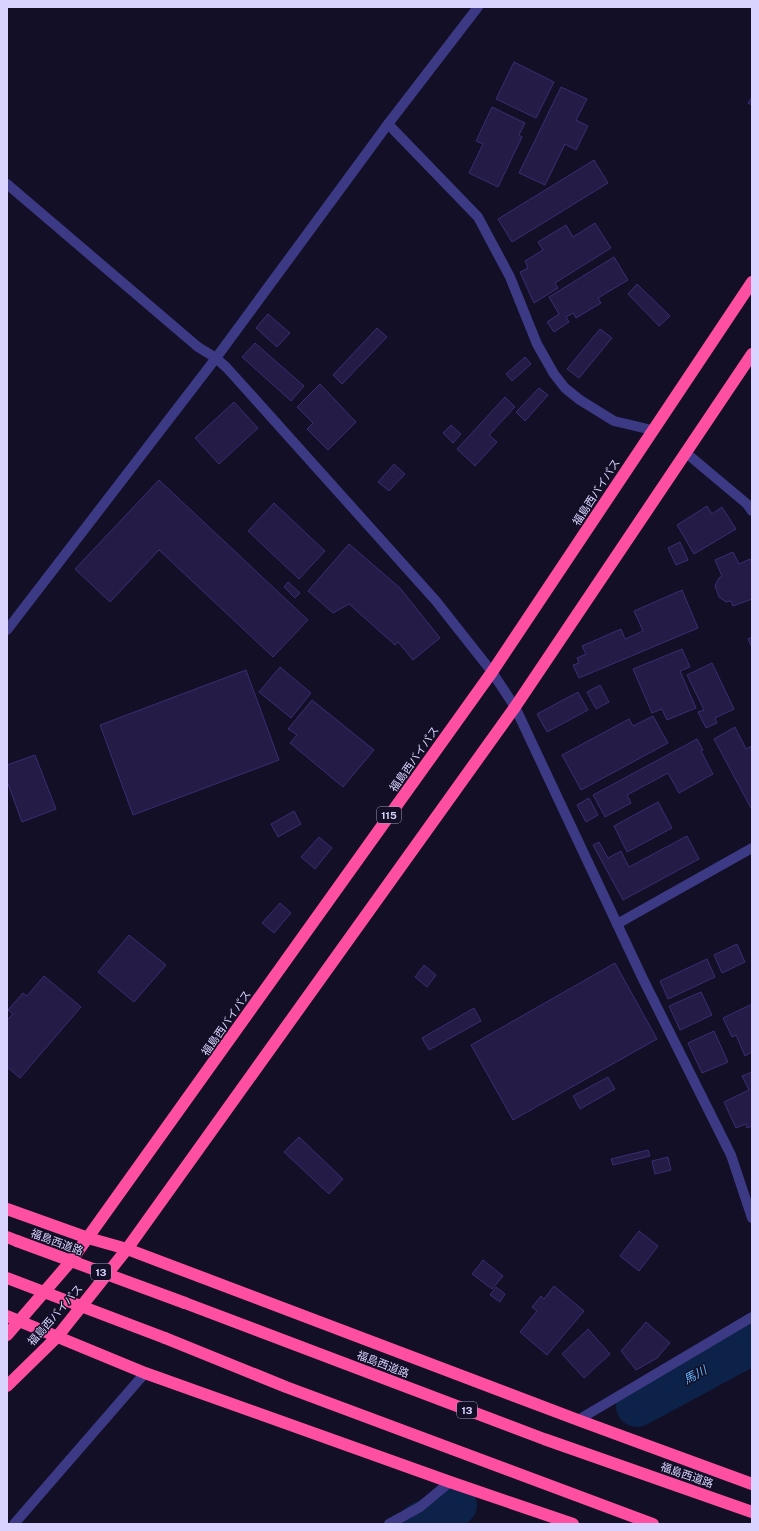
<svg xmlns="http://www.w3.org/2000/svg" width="759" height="1531" font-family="'Public Sans','Noto Sans JP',sans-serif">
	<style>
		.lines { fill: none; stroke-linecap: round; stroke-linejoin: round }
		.river { stroke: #0c2248; stroke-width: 42 }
		.building { fill: #241b47; stroke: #3b2d73 }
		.street { stroke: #3d3a85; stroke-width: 10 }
		.highway { stroke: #ff4fa3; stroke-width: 12 }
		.highway-bridge { stroke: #ff4fa3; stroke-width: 12 }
		.labels { text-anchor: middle; stroke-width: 3; stroke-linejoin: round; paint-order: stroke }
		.shield { fill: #130f26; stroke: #9e99be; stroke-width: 1 }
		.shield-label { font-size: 10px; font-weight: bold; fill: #d9d4ff }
		.street-label { font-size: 11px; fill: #d9d4ff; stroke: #130f26 }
		.water-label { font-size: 12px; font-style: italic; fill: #62b6ff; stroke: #130f26 }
	</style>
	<rect width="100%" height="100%" fill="#130f26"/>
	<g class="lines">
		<g class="river">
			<polyline points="637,1406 752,1344"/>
			<polyline points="419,1524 456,1505"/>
		</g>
	</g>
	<g class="building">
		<polygon points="514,62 554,82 536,118 496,99"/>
		<polygon points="561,87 587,99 576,120 588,126 576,150 565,144 545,185 519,173"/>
		<polygon points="752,97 752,105 748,103"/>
		<polygon points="492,107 525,123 519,135 522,137 498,187 469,173 483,144 476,141"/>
		<polygon points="594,160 608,183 512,242 498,219"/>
		<polygon points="595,223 611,248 555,283 558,288 534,303 520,272 528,268 525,261 543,250 538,242 566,225 573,237"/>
		<polygon points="614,257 628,280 598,298 601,303 576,318 573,313 566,317 569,322 554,332 547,322 559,314 549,297"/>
		<polygon points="637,284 670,316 659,326 628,294"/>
		<polygon points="268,314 290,333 277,347 256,328"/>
		<polygon points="377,328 387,337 342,384 333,375"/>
		<polygon points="600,329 612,338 579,378 567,369"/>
		<polygon points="255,343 304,386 291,401 242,357"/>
		<polygon points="525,357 531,364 512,381 506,374"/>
		<polygon points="320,384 356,422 328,450 307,429 313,423 297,407"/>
		<polygon points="539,388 548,395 525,421 516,412"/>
		<polygon points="505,397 515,407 489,435 497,442 475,466 457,449"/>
		<polygon points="234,402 258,428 219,464 195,438"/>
		<polygon points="451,425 461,434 453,443 443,433"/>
		<polygon points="394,464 405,474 389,491 378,482"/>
		<polygon points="159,480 308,620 273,657 159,550 110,602 75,569"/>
		<polygon points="274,503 325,551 299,579 248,531"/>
		<polygon points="707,506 712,514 722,507 736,529 694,554 677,525"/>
		<polygon points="680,542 688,560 676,565 668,548"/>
		<polygon points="349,544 400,588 440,638 413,660 398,642 395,645 349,604 333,613 308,591"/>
		<polygon points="733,552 739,564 750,559 752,563 752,599 733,606 731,601 726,602 719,597 715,586 719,578 722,576 715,560"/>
		<polygon points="288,582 300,593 295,598 284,587"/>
		<polygon points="682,590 698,628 579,678 573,665 579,663 577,658 586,654 582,646 621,629 625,639 643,631 634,611"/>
		<polygon points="752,637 752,648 748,639"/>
		<polygon points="682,649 690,667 680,671 696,708 667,720 662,709 652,713 633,669"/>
		<polygon points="712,663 734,709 715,718 717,723 706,728 698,712 704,710 687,675"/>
		<polygon points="280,667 311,693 291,718 259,692"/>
		<polygon points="246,670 279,760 133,815 100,725"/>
		<polygon points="600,685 609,702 596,709 587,692"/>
		<polygon points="578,692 588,710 547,732 537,714"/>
		<polygon points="312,700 374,750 343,787 290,743 297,735 288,729"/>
		<polygon points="653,716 668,743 581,790 562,755 629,719 633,726"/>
		<polygon points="735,727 746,749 752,746 752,810 714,739"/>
		<polygon points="697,739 703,750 701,751 713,774 679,793 668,773 627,795 631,803 605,817 593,795"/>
		<polygon points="35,755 56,809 22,822 7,781 7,765"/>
		<polygon points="589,798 598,815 586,822 577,805"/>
		<polygon points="658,802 672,828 627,852 614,826"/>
		<polygon points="294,811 301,824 278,837 271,824"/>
		<polygon points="687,836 699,859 623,900 593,845 599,842 608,858 621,851 629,867"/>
		<polygon points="319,837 332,848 315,869 301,857"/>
		<polygon points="280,903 291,913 274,933 262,923"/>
		<polygon points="129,935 166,965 134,1002 98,972"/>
		<polygon points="737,944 745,962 722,973 714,955"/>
		<polygon points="707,959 715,977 668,999 660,981"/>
		<polygon points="615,963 657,1039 513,1120 471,1045"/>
		<polygon points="424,965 436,975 427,987 415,977"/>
		<polygon points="44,976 81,1007 20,1078 7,1067 7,1020 13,1014 8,1010 23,993 27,996"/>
		<polygon points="701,992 712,1015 680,1030 669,1006"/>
		<polygon points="752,1004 752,1052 745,1056 736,1035 732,1037 723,1018"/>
		<polygon points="474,1008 481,1021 429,1050 422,1038"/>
		<polygon points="714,1031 728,1062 702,1073 688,1043"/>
		<polygon points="752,1072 752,1126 747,1128 746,1124 736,1128 724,1102 749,1090 742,1076"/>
		<polygon points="608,1077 615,1089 580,1109 573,1096"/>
		<polygon points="299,1137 343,1179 329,1194 284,1152"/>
		<polygon points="648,1150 650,1156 613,1165 611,1159"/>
		<polygon points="668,1157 671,1170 655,1174 652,1161"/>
		<polygon points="639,1231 658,1246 639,1271 620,1256"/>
		<polygon points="483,1260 503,1276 492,1289 472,1274"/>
		<polygon points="554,1286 584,1311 547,1355 520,1332 537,1311 532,1307 541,1296 544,1299"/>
		<polygon points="496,1287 505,1294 500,1302 490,1295"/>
		<polygon points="646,1322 670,1343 657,1358 636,1370 621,1351"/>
		<polygon points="588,1329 610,1354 584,1378 562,1354"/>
	</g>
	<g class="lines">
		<g class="street">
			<polyline points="388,124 478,217 510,277 537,344 554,374 565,388 580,400 614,421 652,430"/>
			<polyline points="7,184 198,347 216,358 227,368 436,601 492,672 515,707 642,977 731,1155 752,1218"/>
			<polyline points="685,452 747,504 752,511"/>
			<polyline points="7,630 216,358 388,124 478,7"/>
			<polyline points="617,924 752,848"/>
			<polyline points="578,1420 752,1317"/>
			<polyline points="14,1524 145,1373"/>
			<polyline points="389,1524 420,1507 450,1482"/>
		</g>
		<g class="highway">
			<polyline points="7,1209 88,1238 127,1249 578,1420 752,1484"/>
			<polyline points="7,1237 17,1241"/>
			<polyline points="185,1303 544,1439 752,1512"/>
			<polyline points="7,1316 145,1373 450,1482 573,1524"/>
			<polyline points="7,1335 71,1261 492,672 752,282"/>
			<polyline points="165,1338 286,1387 653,1524"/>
			<polyline points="7,1386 57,1337 127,1249 515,707 752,354"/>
		</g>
		<g class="highway-bridge">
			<polyline points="17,1241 185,1303"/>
			<polyline points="7,1278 165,1338"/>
		</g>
	</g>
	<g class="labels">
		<g class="shield">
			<rect x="377" y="807" width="24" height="16" rx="3"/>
			<rect x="91" y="1264" width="20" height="16" rx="3"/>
			<rect x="457" y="1402" width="20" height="16" rx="3"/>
		</g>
		<g class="shield-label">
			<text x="389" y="819">115</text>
			<text x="101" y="1276">13</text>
			<text x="467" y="1414">13</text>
		</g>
		<g class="street-label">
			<text transform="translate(596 492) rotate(-57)" y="4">福島西バイパス</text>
			<text transform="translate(414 759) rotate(-55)" y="4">福島西バイパス</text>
			<text transform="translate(226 1023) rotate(-55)" y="4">福島西バイパス</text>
			<text transform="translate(57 1242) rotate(20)" y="4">福島西道路</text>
			<text transform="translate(55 1315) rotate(-49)" y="4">福島西バイパス</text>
			<text transform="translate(383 1364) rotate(21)" y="4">福島西道路</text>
			<text transform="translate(687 1475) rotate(19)" y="4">福島西道路</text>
		</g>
		<g class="water-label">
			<text transform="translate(695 1375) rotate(-28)" y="4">馬川</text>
		</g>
	</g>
	<rect width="759" height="1531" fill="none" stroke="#d9d4ff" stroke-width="16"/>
</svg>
